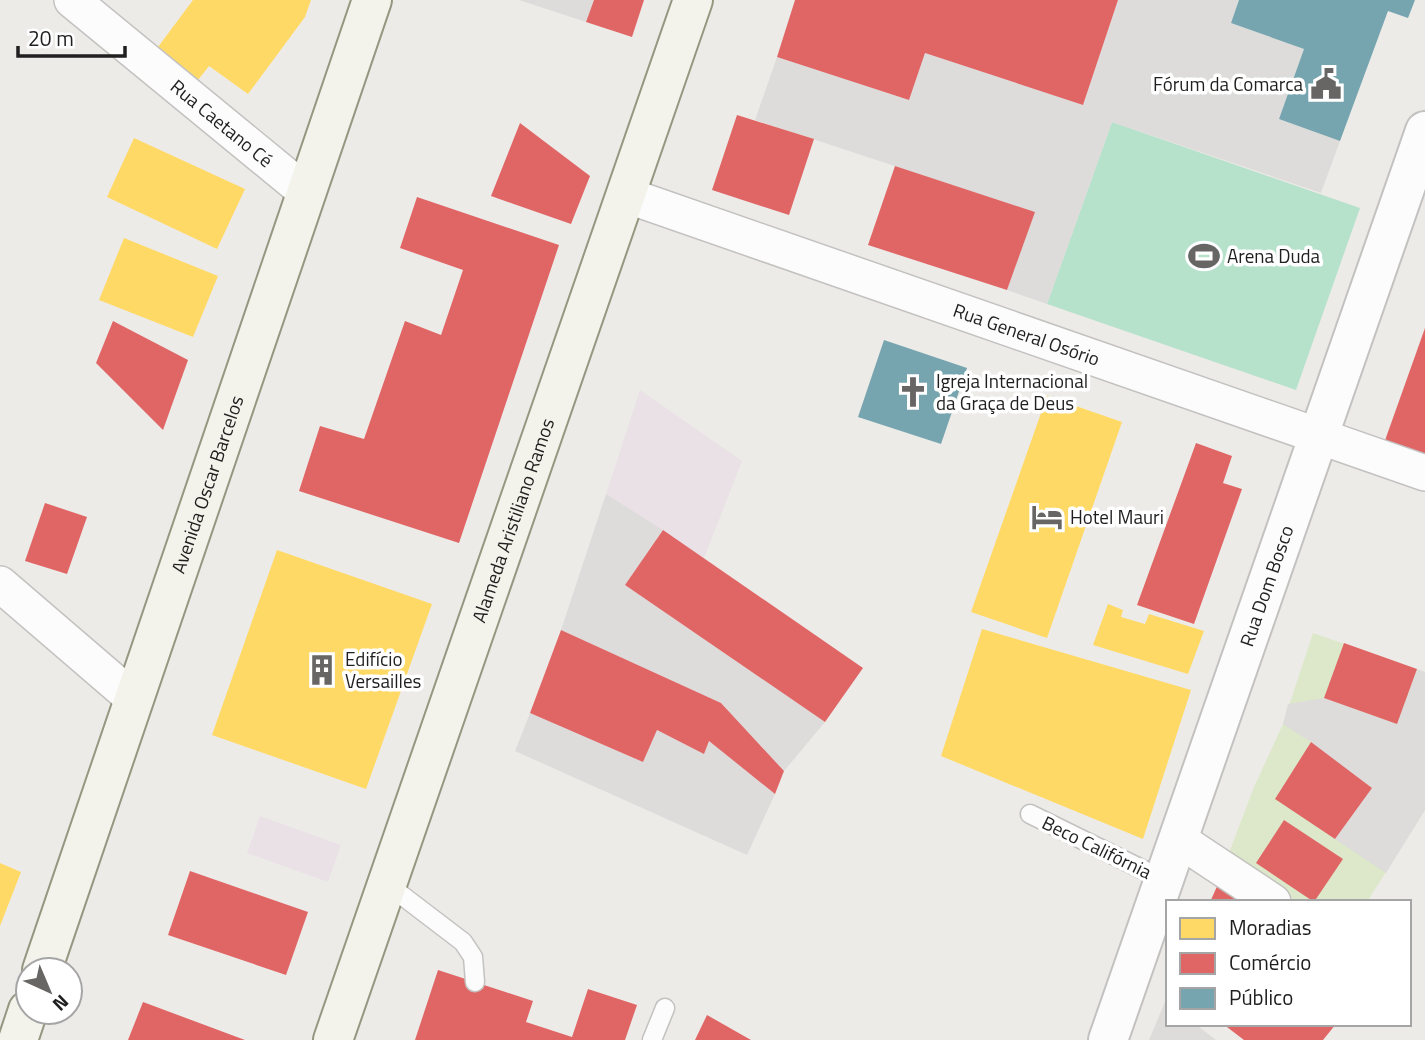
<svg xmlns="http://www.w3.org/2000/svg" width="1425" height="1040" font-family="'Titillium Web',sans-serif">
	<style>
		.industrial { fill: #eae1e7 }
		.grass { fill: #dce8c9 }
		.pitch { fill: #b6e1cb }
		.parking { fill: #dddcdb }
		.homes { fill: #ffd966 }
		.shops { fill: #e06666 }
		.public { fill: #76a5af }
		.lines { fill: none; stroke-linecap: round; stroke-linejoin: round }
		.service-casing { stroke: #c3c2c0; stroke-width: 21 }
		.minor-casing { stroke: #c3c2c0; stroke-width: 38 }
		.tertiary-casing { stroke: #c3c2c0; stroke-width: 42 }
		.secondary-casing { stroke: #969681; stroke-width: 42 }
		.service { stroke: #fcfcfc; stroke-width: 18 }
		.minor { stroke: #fcfcfc; stroke-width: 35 }
		.tertiary { stroke: #fcfcfc; stroke-width: 38 }
		.secondary { stroke: #f3f3eb; stroke-width: 38 }
		.labels { text-anchor: middle; stroke-width: 7; stroke-linejoin: round; paint-order: stroke }
		.poi-label { font-size: 19px; fill: #1f1f1f; stroke: #fff; text-anchor: start }
		.street-label { font-size: 19px; fill: #1f1f1f; stroke: #fff }
	</style>
	<rect width="100%" height="100%" fill="#edebe8"/>
	<g class="industrial">
		<polygon points="640,390 742,461 704,558 606,494"/>
		<polygon points="260,816 341,845 328,882 247,853"/>
	</g>
	<polygon class="grass" points="1313,633 1425,672 1425,810 1367,902 1297,902 1229,853 1254,787 1283,724"/>
	<polygon class="pitch" points="1112,122 1360,208 1296,390 1047,304"/>
	<g class="parking">
		<polygon points="519,0 594,0 586,22"/>
		<polygon points="1118,0 1239,0 1231,23 1304,49 1279,119 1340,141 1321,193 1112,122 1047,304 1007,290 1034,212 755,120 777,57 909,100 925,53 1083,105"/>
		<polygon points="606,494 663,530 625,585 825,722 784,771 721,703 561,630"/>
		<polygon points="1417,669 1425,672 1425,810 1386,873 1335,839 1311,742 1283,724 1288,704 1324,698 1397,724"/>
		<polygon points="530,713 643,762 657,730 704,753 709,741 775,794 747,855 515,751"/>
		<polygon points="1165,1002 1168,1004 1168,1024 1195,1024 1216,1040 1149,1040"/>
	</g>
	<g class="homes">
		<polygon points="193,0 311,0 305,17 248,94 209,66 198,80 158,47"/>
		<polygon points="134,138 245,189 217,249 107,197"/>
		<polygon points="124,238 218,276 193,337 99,300"/>
		<polygon points="1047,396 1122,422 1047,638 971,612"/>
		<polygon points="277,550 432,604 366,789 212,735"/>
		<polygon points="1108,604 1123,610 1121,617 1145,624 1149,614 1204,631 1188,674 1093,645"/>
		<polygon points="982,629 1191,690 1143,839 941,756"/>
		<polygon points="0,863 21,872 0,926"/>
	</g>
	<g class="shops">
		<polygon points="594,0 644,0 632,37 586,22"/>
		<polygon points="795,0 1118,0 1083,105 925,53 909,100 777,57"/>
		<polygon points="737,115 814,139 789,215 712,190"/>
		<polygon points="520,123 590,176 571,224 491,196"/>
		<polygon points="895,166 1035,212 1007,290 868,245"/>
		<polygon points="417,197 559,245 459,543 299,491 320,426 364,439 405,321 441,335 463,270 400,248"/>
		<polygon points="113,321 188,360 163,430 96,363"/>
		<polygon points="1425,328 1425,461 1383,446"/>
		<polygon points="1196,443 1232,456 1223,483 1242,489 1194,624 1137,605"/>
		<polygon points="45,503 87,517 67,574 25,561"/>
		<polygon points="663,530 863,668 825,722 625,585"/>
		<polygon points="561,630 721,703 784,771 775,794 709,741 704,754 657,730 643,762 530,713"/>
		<polygon points="1344,643 1417,669 1397,724 1324,698"/>
		<polygon points="1311,742 1372,788 1335,839 1275,799"/>
		<polygon points="1284,820 1343,859 1314,902 1256,863"/>
		<polygon points="190,871 308,912 286,975 168,935"/>
		<polygon points="1219,882 1247,902 1210,902"/>
		<polygon points="438,970 533,1001 526,1022 572,1037 588,989 637,1005 625,1040 415,1040"/>
		<polygon points="143,1002 245,1040 128,1040"/>
		<polygon points="707,1015 751,1040 695,1040"/>
		<polygon points="1223,1024 1336,1024 1323,1040 1244,1040"/>
	</g>
	<g class="public">
		<polygon points="1239,0 1415,0 1408,18 1388,11 1340,141 1279,119 1304,49 1231,23"/>
		<polygon points="884,340 967,368 941,444 858,417"/>
	</g>
	<g class="lines">
		<defs>
			<g id="service">
				<polyline points="1030,814 1164,880"/>
				<polyline points="387,884 463,942 473,957 475,982"/>
				<polyline points="652,1040 665,1008"/>
			</g>
			<g id="minor">
				<path id="s1" d="M 72,0 L 307,193"/>
				<path id="s2" d="M 626,195 L 1425,473"/>
				<polyline points="0,584 135,700"/>
				<polyline points="1178,839 1273,902"/>
			</g>
			<g id="tertiary">
				<path id="s3" d="M 1108,1040 L 1425,131"/>
			</g>
			<g id="secondary">
				<path id="s4" d="M 42,970 L 372,0"/>
				<polyline points="18,1040 28,1010"/>
				<path id="s5" d="M 333,1040 L 693,0"/>
			</g>
		</defs>
		<use href="#service" class="service-casing"/>
		<use href="#minor" class="minor-casing"/>
		<use href="#tertiary" class="tertiary-casing"/>
		<use href="#secondary" class="secondary-casing"/>
		<use href="#service" class="service"/>
		<use href="#minor" class="minor"/>
		<use href="#tertiary" class="tertiary"/>
		<use href="#secondary" class="secondary"/>
	</g>
	<defs>
		<symbol id="civic-bare" viewBox="-9 -9 18 18"><path d="M-.6-6.5H3V-4.5H.6V-3L4-1V1h2V6H-6V1h2V-1L-.6-3ZM-1.2 2.5V6h2.4V2.5Z" fill="#676665" stroke="#fff" stroke-width="2.5" paint-order="stroke"/></symbol>
		<symbol id="stadium-bare" viewBox="-9 -9 18 18"><path d="M0-5a6.5 5 0 1 0 0 10a6.5 5 0 1 0 0-10ZM-3.5-1.8h7v3.6h-7Z" fill="#676665" stroke="#fff" stroke-width="2.5" paint-order="stroke"/></symbol>
		<symbol id="church-bare" viewBox="-9 -9 18 18"><path d="M-1.2-6h2.4v3.5h3.3v2.4h-3.3V6h-2.4V-.1h-3.3v-2.4h3.3Z" fill="#676665" stroke="#fff" stroke-width="2.5" paint-order="stroke"/></symbol>
		<symbol id="hotel-bare" viewBox="-9 -9 18 18"><path d="M-6-4.5h1.5V1H6V5H4.5V3h-9V5H-6ZM-4 0a1.8 1.8 0 1 1 3.6 0ZM.5 0V-2.5h3Q6-2.5 6 0Z" fill="#676665" stroke="#fff" stroke-width="2.5" paint-order="stroke"/></symbol>
		<symbol id="building-bare" viewBox="-9 -9 18 18"><path d="M-4-6H4V6H1V3H-1V6H-4ZM-2.5-4.3h1.7v1.8h-1.7ZM.8-4.3h1.7v1.8H.8ZM-2.5-1h1.7V.8h-1.7ZM.8-1h1.7V.8H.8Z" fill="#676665" stroke="#fff" stroke-width="2.5" paint-order="stroke"/></symbol>
	</defs>
	<g fill-rule="evenodd">
		<use href="#civic-bare" x="1304" y="62" width="44" height="44"/>
		<use href="#stadium-bare" x="1182" y="234" width="44" height="44"/>
		<use href="#church-bare" x="891" y="370" width="44" height="44"/>
		<use href="#hotel-bare" x="1025" y="495" width="44" height="44"/>
		<use href="#building-bare" x="300" y="648" width="44" height="44"/>
	</g>
	<g class="labels">
		<g class="poi-label">
			<text x="1303" y="91" text-anchor="end">Fórum da Comarca</text>
			<text x="1227" y="263">Arena Duda</text>
			<text x="936" y="388">Igreja Internacional<tspan x="936" dy="22">da Graça de Deus</tspan></text>
			<text x="1070" y="524">Hotel Mauri</text>
			<text x="345" y="666">Edifício<tspan x="345" dy="22">Versailles</tspan></text>
		</g>
		<g class="street-label">
			<text dy="7" stroke="none"><textPath href="#s1" startOffset="194">Rua Caetano Cé</textPath></text>
			<text dy="7" stroke="none"><textPath href="#s2" startOffset="424">Rua General Osório</textPath></text>
			<text dy="7" stroke="none"><textPath href="#s4" startOffset="513">Avenida Oscar Barcelos</textPath></text>
			<text dy="7" stroke="none"><textPath href="#s5" startOffset="550">Alameda Aristiliano Ramos</textPath></text>
			<text dy="7" stroke="none"><textPath href="#s3" startOffset="481">Rua Dom Bosco</textPath></text>
			<text transform="translate(1097 847) rotate(26)" y="7">Beco Califórnia</text>
		</g>
	</g>
	<rect x="1166" y="900" width="245" height="126" fill="#ffffff" stroke="#a5a5a5" stroke-width="2"/>
	<rect x="1180" y="918" width="35" height="21" fill="#ffd966" stroke="#a5a5a5" stroke-width="2"/>
	<text x="1229" y="935" font-size="21" fill="#1f1f1f">Moradias</text>
	<rect x="1180" y="953" width="35" height="21" fill="#e06666" stroke="#a5a5a5" stroke-width="2"/>
	<text x="1229" y="970" font-size="21" fill="#1f1f1f">Comércio</text>
	<rect x="1180" y="988" width="35" height="21" fill="#76a5af" stroke="#a5a5a5" stroke-width="2"/>
	<text x="1229" y="1005" font-size="21" fill="#1f1f1f">Público</text>
	<g transform="translate(49 991) rotate(136)"><circle r="33" fill="#ffffff" stroke="#a5a5a5" stroke-width="2"/>
	<path d="M0-5L12 26L0 18L-12 26Z" fill="#676665"/>
	<text y="-10" font-size="19" font-weight="bold" text-anchor="middle" fill="#1f1f1f">N</text>
	</g>
	<path d="M18 46v10h107v-10" fill="none" stroke="#1f1f1f" stroke-width="3.5"/>
	<text x="28" y="46" font-size="21" fill="#1f1f1f" stroke="#ffffff" stroke-width="5" paint-order="stroke">20 m</text>
</svg>
